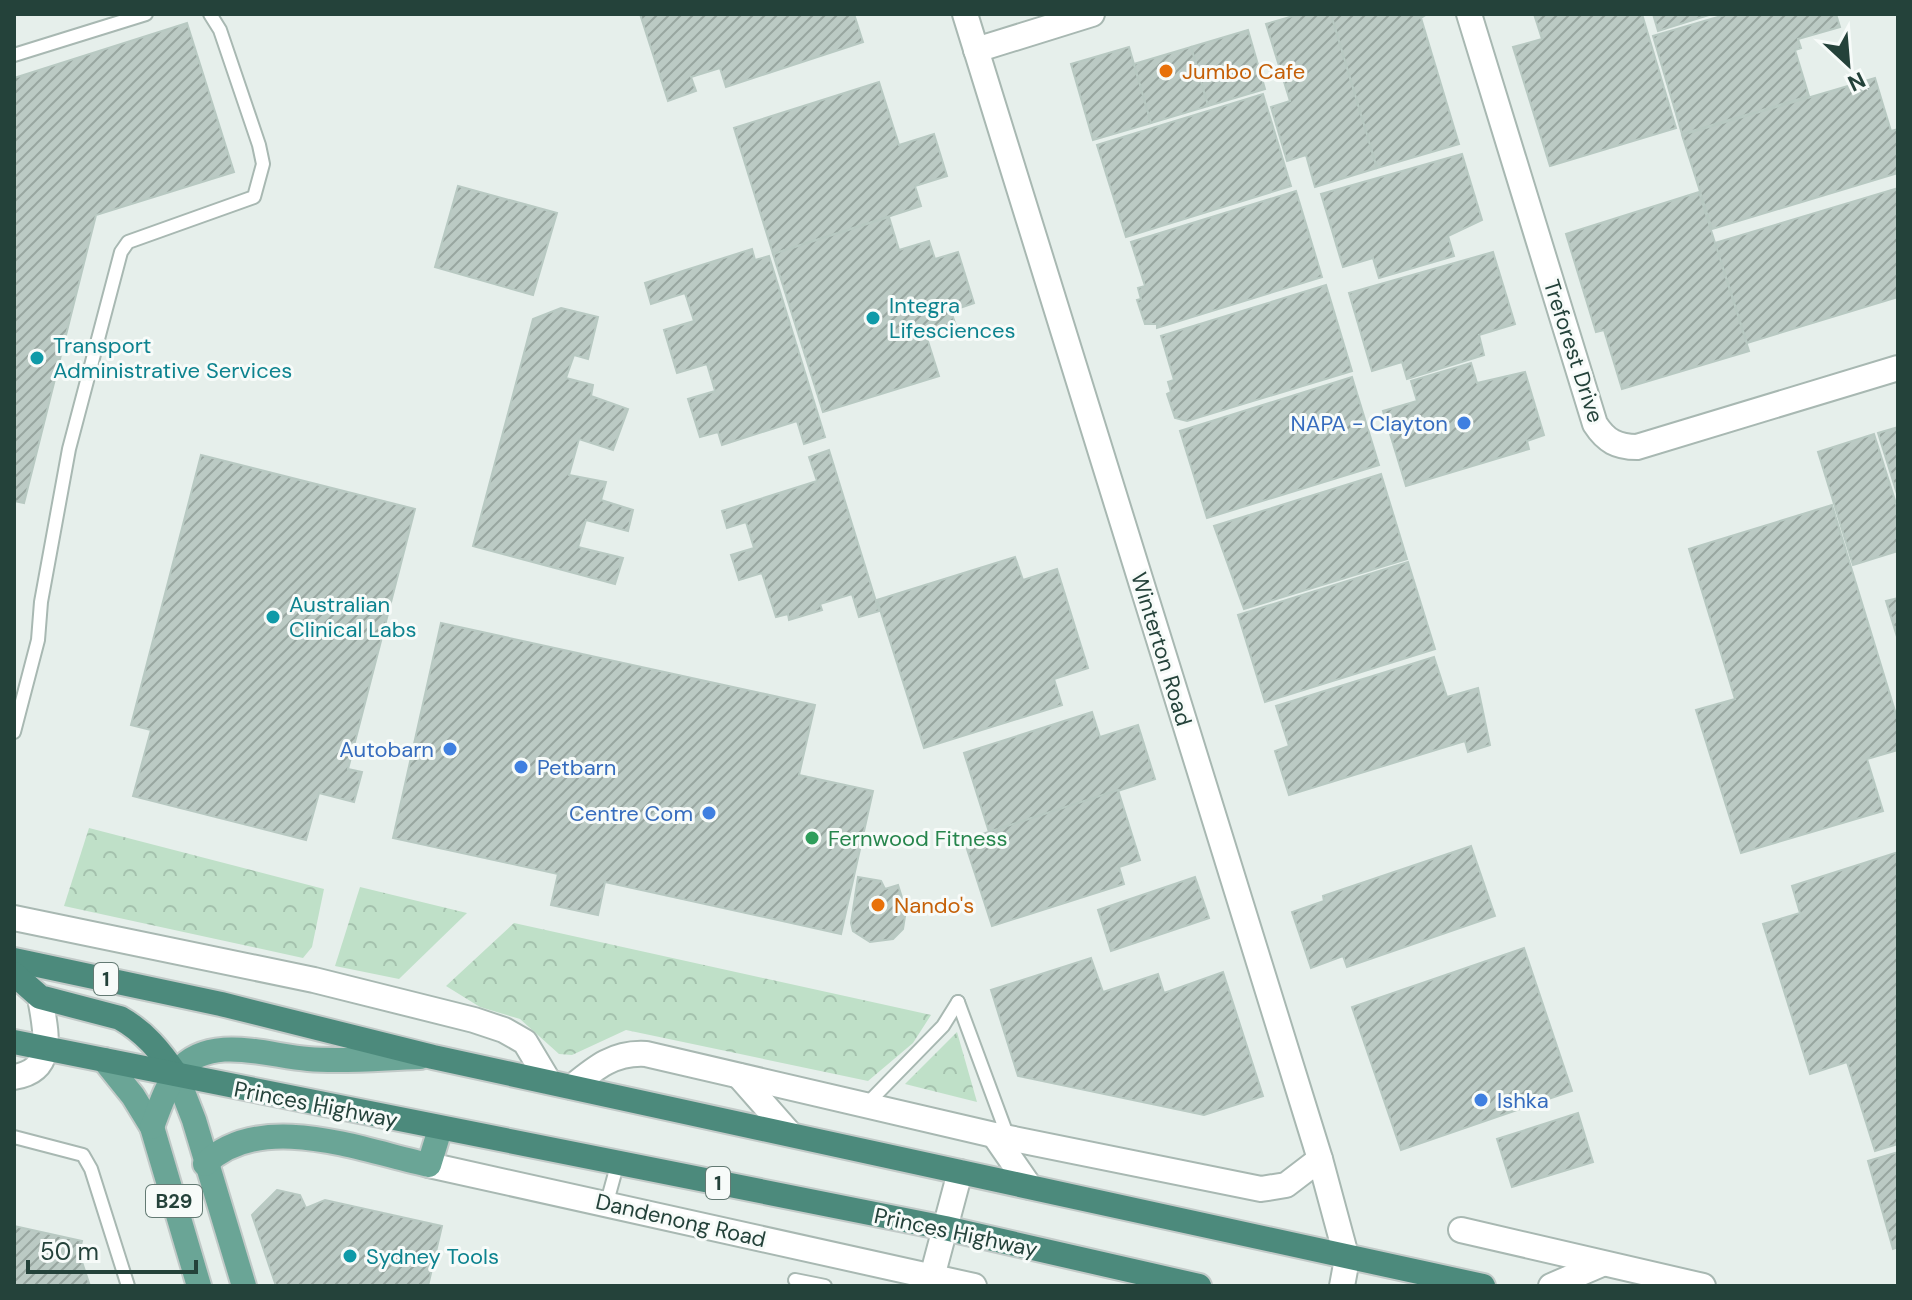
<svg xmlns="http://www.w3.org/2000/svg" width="1912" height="1300" font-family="'DM Sans',sans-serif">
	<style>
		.park { fill: url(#park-crowns) }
		.building { fill: url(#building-hatch); stroke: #b8c9c2; stroke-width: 2 }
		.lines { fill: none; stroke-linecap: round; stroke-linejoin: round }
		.service-casing { stroke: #a8b8b2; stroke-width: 16 }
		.minor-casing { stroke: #a8b8b2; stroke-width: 28 }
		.primary-casing { stroke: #c2cac8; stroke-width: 28 }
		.trunk-casing { stroke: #c2cac8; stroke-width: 28 }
		.service { stroke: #fff; stroke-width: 12 }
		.minor { stroke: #fff; stroke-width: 24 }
		.primary { stroke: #6aa596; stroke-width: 24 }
		.trunk { stroke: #4c8a7c; stroke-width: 24 }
		.food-dot { fill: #e8710a; stroke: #f7fbf9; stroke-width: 3 }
		.culture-dot { fill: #0f9aa8; stroke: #f7fbf9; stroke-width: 3 }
		.shop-dot { fill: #3f7fe0; stroke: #f7fbf9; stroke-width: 3 }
		.leisure-dot { fill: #2e9e5b; stroke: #f7fbf9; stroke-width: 3 }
		.labels { text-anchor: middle; stroke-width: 6; stroke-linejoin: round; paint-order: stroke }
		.shield { fill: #f7fbf9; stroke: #637a73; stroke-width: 2 }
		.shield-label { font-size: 20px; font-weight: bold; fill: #24423a }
		.food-label { font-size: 22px; fill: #c56008; stroke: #f7fbf9; text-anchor: start }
		.culture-label { font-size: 22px; fill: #0d838f; stroke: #f7fbf9; text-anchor: start }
		.street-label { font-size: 22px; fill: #24423a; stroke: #f7fbf9 }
		.shop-label { font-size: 22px; fill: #366cbe; stroke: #f7fbf9; text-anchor: end }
		.leisure-label { font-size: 22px; fill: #27864d; stroke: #f7fbf9; text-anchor: start }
	</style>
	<defs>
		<pattern id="park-crowns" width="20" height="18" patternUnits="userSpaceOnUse" patternTransform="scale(2)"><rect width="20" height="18" fill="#bfe0c8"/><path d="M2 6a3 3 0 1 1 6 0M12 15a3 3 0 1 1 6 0" fill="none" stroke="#a4c1ad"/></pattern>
		<pattern id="building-hatch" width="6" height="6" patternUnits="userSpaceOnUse" patternTransform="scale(2)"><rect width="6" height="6" fill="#bbcac4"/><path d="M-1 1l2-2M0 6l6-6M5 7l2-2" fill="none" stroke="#98a6a0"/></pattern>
	</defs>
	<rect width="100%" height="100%" fill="#e6efeb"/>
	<g class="park">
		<polygon points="89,828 324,889 312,947 303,958 64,906"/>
		<polygon points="360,887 467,913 399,979 335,966"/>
		<polygon points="514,923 904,1009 931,1015 913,1043 868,1081 626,1030 572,1055 559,1054 520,1019 480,1007 446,986"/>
		<polygon points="957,1032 977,1102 905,1084"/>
	</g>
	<g class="building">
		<polygon points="640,14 854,14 863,42 726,87 720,68 691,77 696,91 668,101"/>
		<polygon points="1300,14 1331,14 1377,168 1315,187 1306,155 1287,161 1271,107 1290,101 1266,24"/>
		<polygon points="1331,14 1427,14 1421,18 1459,144 1377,168"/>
		<polygon points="1534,14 1642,14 1676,128 1550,166 1513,47 1542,39"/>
		<polygon points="1653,14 1712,14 1658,31"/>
		<polygon points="1728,14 1836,14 1840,27 1798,39 1801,48 1795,50 1809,96 1682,134 1653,36"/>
		<polygon points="187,23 234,172 96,215 24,503 14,501 14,78"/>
		<polygon points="1248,30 1265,89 1208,106 1191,47"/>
		<polygon points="1129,47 1151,123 1093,140 1071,64"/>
		<polygon points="1191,47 1208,106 1151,123 1134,64"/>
		<polygon points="1875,78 1891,131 1898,129 1898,173 1712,229 1682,135"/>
		<polygon points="879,82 899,145 934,134 947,176 915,186 921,206 773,254 734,128"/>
		<polygon points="1263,94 1291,186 1126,237 1097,145"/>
		<polygon points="1462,154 1482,220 1448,236 1454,256 1379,278 1373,258 1343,267 1321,194"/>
		<polygon points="458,186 557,213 533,295 435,267"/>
		<polygon points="1898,188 1898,297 1747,343 1715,243"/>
		<polygon points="1296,191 1322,277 1157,328 1157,324 1145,324 1137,300 1141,299 1138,288 1145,286 1131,242"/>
		<polygon points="1699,192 1749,351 1622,389 1604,330 1596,332 1566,234"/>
		<polygon points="889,217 899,250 929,241 935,259 958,252 974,303 951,311 956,326 926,335 939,376 823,412 773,254"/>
		<polygon points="752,249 755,260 769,256 825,437 804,444 797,421 722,445 718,432 700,437 688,399 715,391 707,364 677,373 664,330 694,321 685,293 651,304 645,283"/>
		<polygon points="1493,252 1515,324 1479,335 1484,355 1407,379 1402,362 1372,371 1349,293"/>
		<polygon points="1326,285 1352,371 1187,421 1175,418 1167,394 1171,392 1168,382 1174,380 1161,336"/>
		<polygon points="561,308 598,317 588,359 574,355 566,378 593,385 591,396 628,409 613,450 579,439 569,475 606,482 601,500 633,510 628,531 586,520 578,547 623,558 615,584 473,546 533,319"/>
		<polygon points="1471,363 1477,383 1525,372 1544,435 1527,441 1529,449 1406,486 1383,411 1417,401 1411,381"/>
		<polygon points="1352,377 1379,465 1207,518 1180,431"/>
		<polygon points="1898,427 1898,497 1878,433"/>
		<polygon points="1874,434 1898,510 1898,551 1853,565 1818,452"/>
		<polygon points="829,450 879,611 859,617 852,594 820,604 822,610 789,620 788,614 776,617 762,573 739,580 731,555 754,548 746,522 727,528 722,511 817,481 809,457"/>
		<polygon points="201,455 415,509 348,769 362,772 354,802 319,793 306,840 133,796 151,730 131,725"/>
		<polygon points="1381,474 1407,559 1244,609 1214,526"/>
		<polygon points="1832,505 1898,721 1898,750 1867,759 1883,811 1741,853 1696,710 1735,699 1689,549"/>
		<polygon points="1015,557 1023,580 1057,569 1088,668 1054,679 1062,705 924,748 877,600"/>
		<polygon points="1408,562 1435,649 1265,702 1238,615"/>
		<polygon points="1898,598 1898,640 1886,601"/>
		<polygon points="441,623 815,705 799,775 873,791 841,934 605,882 598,915 551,905 558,874 393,838"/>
		<polygon points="1434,657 1447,697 1478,688 1490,745 1468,752 1465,741 1289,795 1275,751 1289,746 1276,706"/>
		<polygon points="1092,712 1100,737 1138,725 1155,779 989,832 964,753"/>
		<polygon points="1118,790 1140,860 1119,867 1124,884 992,926 964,840"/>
		<polygon points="1471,846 1495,916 1347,967 1343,956 1311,968 1292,912 1324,901 1323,896"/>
		<polygon points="1898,852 1898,1144 1875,1151 1847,1062 1810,1074 1763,924 1800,913 1792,886"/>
		<polygon points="858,877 881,881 885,889 898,885 906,910 903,929 893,939 870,942 853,931 851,923"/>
		<polygon points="1195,877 1209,918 1111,951 1098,910"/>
		<polygon points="1524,948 1572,1091 1401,1150 1352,1007"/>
		<polygon points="1091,958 1103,992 1158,974 1164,993 1223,972 1263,1096 1204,1115 1018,1076 991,990"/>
		<polygon points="1578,1113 1593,1162 1512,1187 1497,1139"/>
		<polygon points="1898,1152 1898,1247 1893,1249 1868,1161"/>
		<polygon points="277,1190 300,1195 306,1208 325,1200 442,1226 428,1286 276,1286 252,1215"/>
		<polygon points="14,1226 82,1241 79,1253 90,1286 14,1286"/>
	</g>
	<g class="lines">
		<defs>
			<g id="service">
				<polyline points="14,55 146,14"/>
				<polyline points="14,732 38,640 41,602 69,449 121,252 128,242 254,197 263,164 259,145 220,30 210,14"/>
				<polyline points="958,1002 1008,1137"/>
				<polyline points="865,1106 943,1026 958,1002"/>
				<polyline points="14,1137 83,1155 91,1169 128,1286"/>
				<polyline points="607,1202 618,1162"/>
				<polyline points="795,1280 825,1286"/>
			</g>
			<g id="minor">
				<polyline points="965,14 1320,1159 1347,1259 1342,1286"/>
				<path d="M 1469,14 L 1595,424 C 1606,441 1617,447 1637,447 L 1898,368"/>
				<polyline points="976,50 1092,14"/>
				<polyline points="14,918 314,980 474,1020 504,1030 525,1042 549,1082"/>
				<polyline points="739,1076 790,1134"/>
				<path d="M 14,1077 C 58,1070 45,1029 40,997"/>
				<path d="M 572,1087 C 595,1068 614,1052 646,1054 L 994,1135 L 1261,1189 L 1286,1185 L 1320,1159"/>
				<polyline points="994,1135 1030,1187"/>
				<polyline points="429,1165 974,1286"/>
				<polyline points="1461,1230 1703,1286"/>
				<polyline points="932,1277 960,1172"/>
				<polyline points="1551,1286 1602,1264"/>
			</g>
			<g id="primary">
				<polyline points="104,1060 133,1096 152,1127 199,1286"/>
				<polyline points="176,1074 194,1120 244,1286"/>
				<path d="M 152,1127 C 159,1109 166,1086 178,1071 C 210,1033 268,1056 308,1059 C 345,1062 383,1058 420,1057"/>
				<path d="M 205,1164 C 261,1109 363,1151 429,1165 L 440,1129"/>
			</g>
			<g id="trunk">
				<polyline points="14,960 221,1004 433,1057 1483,1286"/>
				<path d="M 14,974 L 40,997 L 120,1018 C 145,1032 160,1051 176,1074"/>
				<polyline points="14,1042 945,1228 1199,1286"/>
			</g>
		</defs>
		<use href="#service" class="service-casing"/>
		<use href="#minor" class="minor-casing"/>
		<use href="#primary" class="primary-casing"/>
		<use href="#trunk" class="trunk-casing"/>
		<use href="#service" class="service"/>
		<use href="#minor" class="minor"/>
		<use href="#primary" class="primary"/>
		<use href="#trunk" class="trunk"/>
	</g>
	<g class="food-dot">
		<circle cx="1166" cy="71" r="8"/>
		<circle cx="878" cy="905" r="8"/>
	</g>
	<g class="culture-dot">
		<circle cx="873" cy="318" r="8"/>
		<circle cx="37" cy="358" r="8"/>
		<circle cx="273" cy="617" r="8"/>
		<circle cx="350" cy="1256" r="8"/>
	</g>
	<g class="shop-dot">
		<circle cx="1464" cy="423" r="8"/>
		<circle cx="450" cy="749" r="8"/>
		<circle cx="521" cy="767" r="8"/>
		<circle cx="709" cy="813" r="8"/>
		<circle cx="1481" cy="1100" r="8"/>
	</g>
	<circle class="leisure-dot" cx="812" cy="838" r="8"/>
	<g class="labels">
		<g class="shield">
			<rect x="94" y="963" width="24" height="32" rx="6"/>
			<rect x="706" y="1167" width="24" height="32" rx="6"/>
			<rect x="146" y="1185" width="56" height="32" rx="6"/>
		</g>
		<g class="shield-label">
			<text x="106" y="986">1</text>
			<text x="718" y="1190">1</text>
			<text x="174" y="1208">B29</text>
		</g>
		<g class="food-label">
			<text x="1182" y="79">Jumbo Cafe</text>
			<text x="894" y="913">Nando's</text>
		</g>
		<g class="culture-label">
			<text x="889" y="313">Integra<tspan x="889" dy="25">Lifesciences</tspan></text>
			<text x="53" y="353">Transport<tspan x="53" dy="25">Administrative Services</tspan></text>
			<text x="289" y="612">Australian<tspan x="289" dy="25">Clinical Labs</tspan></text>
			<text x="366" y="1264">Sydney Tools</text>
		</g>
		<g class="street-label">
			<text transform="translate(1574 351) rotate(72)" y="8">Treforest Drive</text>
			<text transform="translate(1162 649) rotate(73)" y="8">Winterton Road</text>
			<text transform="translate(316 1104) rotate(11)" y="8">Princes Highway</text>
			<text transform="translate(681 1220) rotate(13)" y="8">Dandenong Road</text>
			<text transform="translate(956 1232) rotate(12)" y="8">Princes Highway</text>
		</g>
		<g class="shop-label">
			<text x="1448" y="431">NAPA - Clayton</text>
			<text x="434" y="757">Autobarn</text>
			<text x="537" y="775" text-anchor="start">Petbarn</text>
			<text x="693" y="821">Centre Com</text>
			<text x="1497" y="1108" text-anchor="start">Ishka</text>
		</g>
		<g class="leisure-label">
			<text x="828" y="846">Fernwood Fitness</text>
		</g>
	</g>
	<rect width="1912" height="1300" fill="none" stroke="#24423a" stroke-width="32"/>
	<g transform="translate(1848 64) rotate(154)" stroke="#f7fbf9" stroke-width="6" paint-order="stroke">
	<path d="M0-6L14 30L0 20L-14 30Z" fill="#24423a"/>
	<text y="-12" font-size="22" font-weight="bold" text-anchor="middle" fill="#24423a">N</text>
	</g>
	<path d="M28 1260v12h168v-12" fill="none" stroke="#24423a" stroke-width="4"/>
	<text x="40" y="1260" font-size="24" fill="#24423a" stroke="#f7fbf9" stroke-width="6" paint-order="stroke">50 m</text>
</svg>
